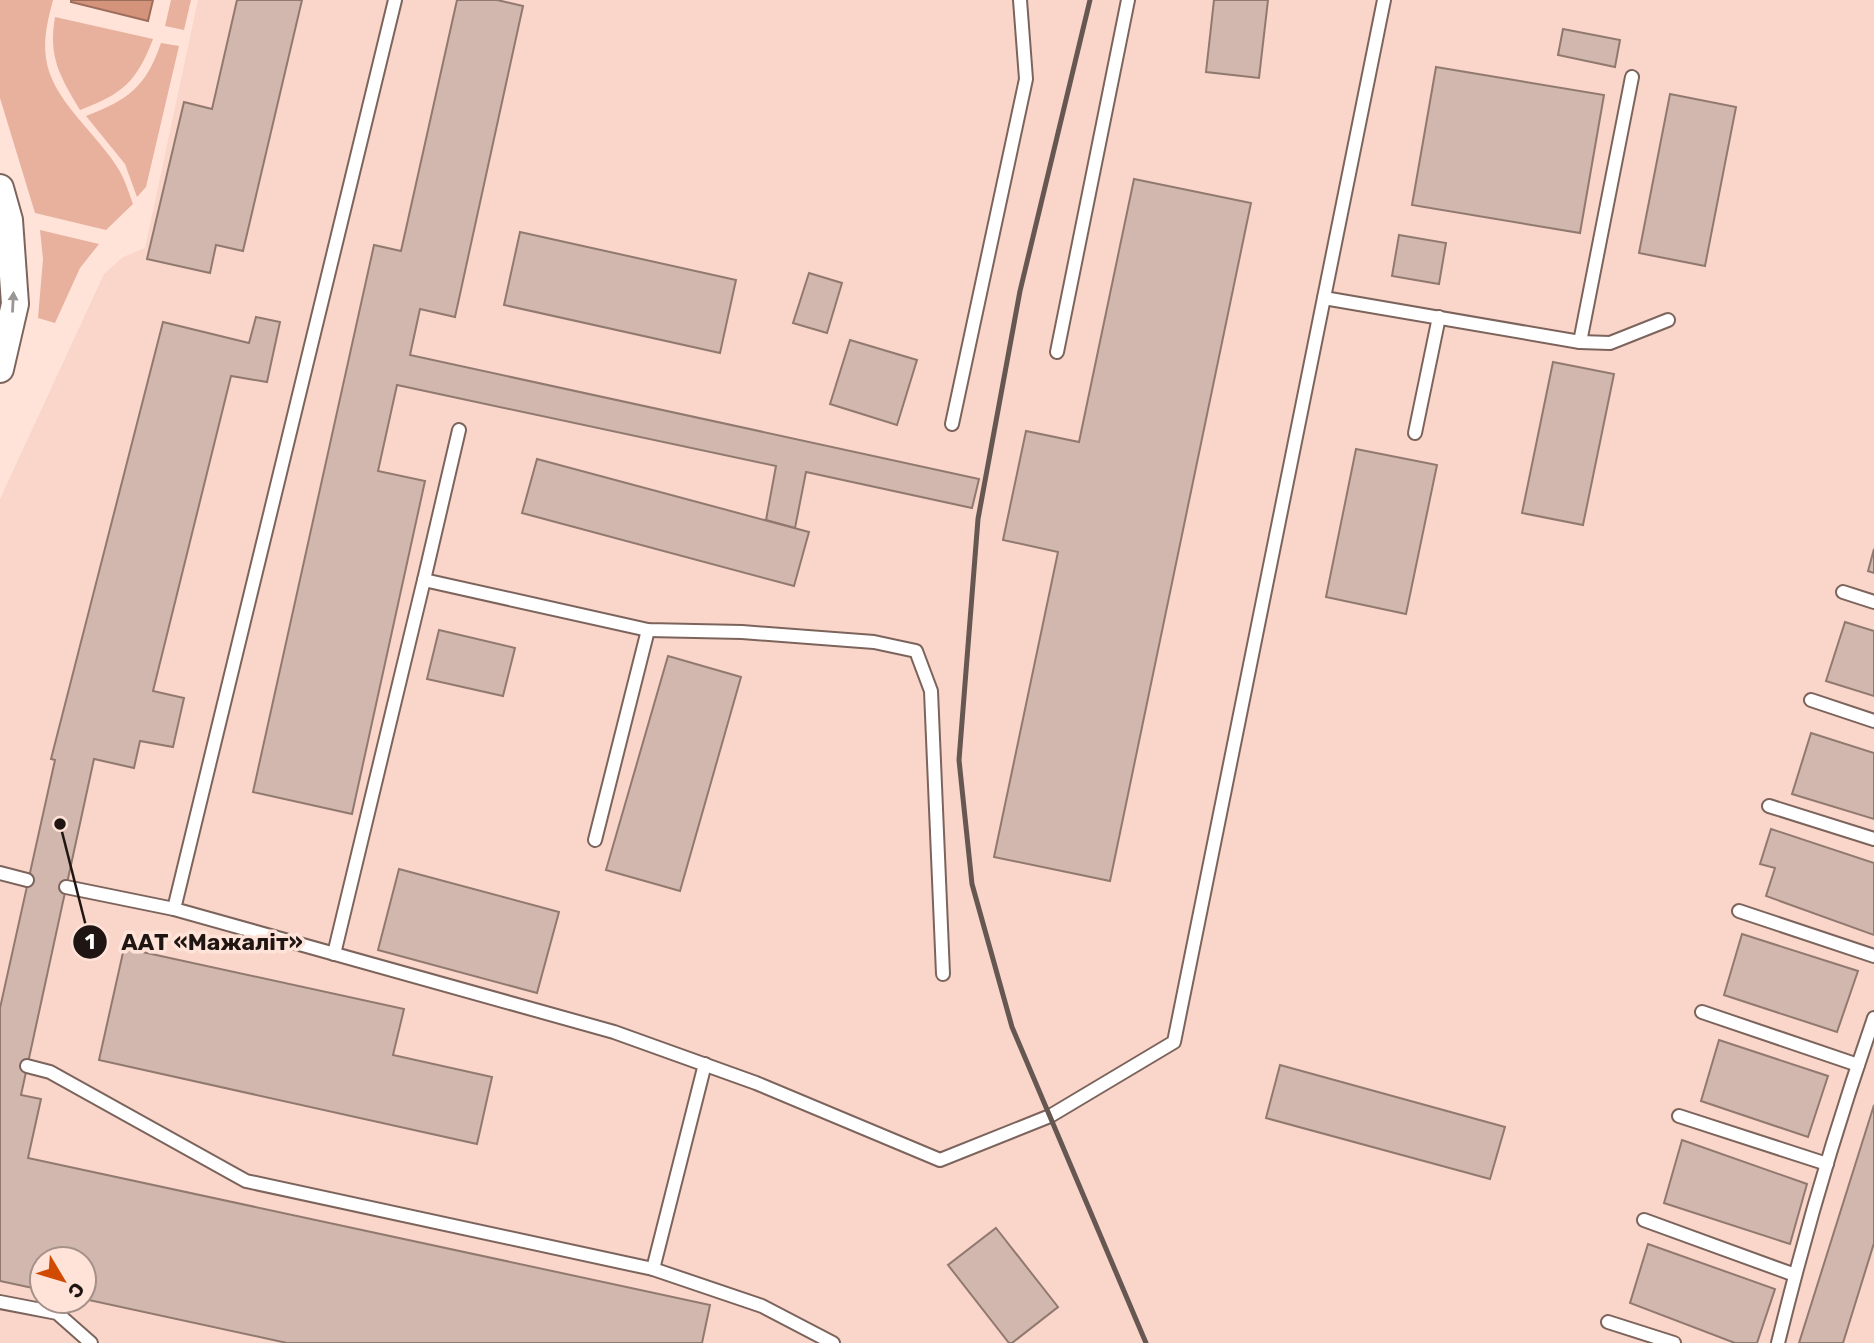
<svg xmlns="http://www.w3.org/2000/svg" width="1874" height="1343" font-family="Rubik,sans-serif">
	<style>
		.built { fill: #f9d6c9; fill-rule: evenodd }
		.green { fill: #e8b19d }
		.water { fill: #d4937b; stroke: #9e6e5c; stroke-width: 2 }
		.building { fill: #d1b7ad; stroke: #917970; stroke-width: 2 }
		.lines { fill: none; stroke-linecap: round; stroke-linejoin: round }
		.service-casing { stroke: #7c645c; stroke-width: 16 }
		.minor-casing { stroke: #7c645c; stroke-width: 30 }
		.service { stroke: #fff; stroke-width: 12 }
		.minor { stroke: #fff; stroke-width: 26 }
		.rail { stroke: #665752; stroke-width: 5 }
		.oneway { fill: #9a9695 }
		.leader { fill: none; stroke: #1f1613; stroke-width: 2.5 }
		.callout-dot { fill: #1f1613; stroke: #ffe3d9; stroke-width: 2.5 }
		.mark-label { font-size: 21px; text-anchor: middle; font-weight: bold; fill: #fff }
		.callout-label { font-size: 23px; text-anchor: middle; font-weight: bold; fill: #1f1613; stroke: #ffe3d9; stroke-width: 7; stroke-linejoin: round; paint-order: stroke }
	</style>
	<rect width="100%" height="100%" fill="#ffe3d9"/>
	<path class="built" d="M 198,0 L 1874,0 L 1874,1343 L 0,1343 L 0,499 L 104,274 L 123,257 L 145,248 ZM 42,1259 L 84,1259 L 84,1301 L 42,1301 Z"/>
	<g class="green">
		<path d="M 0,0 L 53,0 C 48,19 43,38 46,58 C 51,100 98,134 119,170 C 125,180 129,193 133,204 L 106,230 L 35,213 L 0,98 Z"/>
		<polygon points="171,0 191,0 184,30 165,26"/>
		<path d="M 55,17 L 153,39 C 137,81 123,94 80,110 C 60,77 48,57 55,17 Z"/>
		<path d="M 161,43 L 179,46 L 146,187 L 137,197 L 125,164 L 86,116 C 128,100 146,87 161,43 Z"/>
		<polygon points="40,230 99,244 80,268 55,323 38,318 43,259"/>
	</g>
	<polygon class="water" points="71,0 153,0 148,21 71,2"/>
	<g class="building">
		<polygon points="237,0 302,0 243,251 216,245 210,273 147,259 184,102 212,109"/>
		<polygon points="457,0 497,0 523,6 455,317 420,309 410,355 979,479 972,508 806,472 795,528 766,520 776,466 397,385 378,471 425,481 352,814 253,792 374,245 401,251"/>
		<polygon points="1214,0 1268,0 1259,78 1206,72"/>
		<polygon points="1563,29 1620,40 1615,67 1558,55"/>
		<polygon points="1436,67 1604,95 1580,233 1412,205"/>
		<polygon points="1670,94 1736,107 1705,266 1639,253"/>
		<polygon points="1134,179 1251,203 1110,881 994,857 1058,552 1003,540 1026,431 1079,442"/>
		<polygon points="520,232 736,280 720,353 504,305"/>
		<polygon points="1399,235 1446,243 1439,284 1392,276"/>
		<polygon points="809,273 842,283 827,333 793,323"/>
		<polygon points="256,317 280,322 267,382 231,376 153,691 184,698 173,747 140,741 134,768 94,759 21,1095 41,1099 28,1158 710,1305 702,1343 287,1343 84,1299 84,1259 42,1259 42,1290 0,1281 0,1008 55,760 51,759 163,322 249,343"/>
		<polygon points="850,340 917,360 897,425 830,404"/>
		<polygon points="1553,362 1614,374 1583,525 1522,513"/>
		<polygon points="1356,449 1437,465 1406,614 1326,597"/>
		<polygon points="537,459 809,532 794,586 522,513"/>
		<polygon points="1874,549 1874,573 1868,571"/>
		<polygon points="1845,622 1874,631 1874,696 1826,681"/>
		<polygon points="439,630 515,648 503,696 427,679"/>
		<polygon points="668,656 741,677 680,891 606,870"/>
		<polygon points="1811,733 1874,753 1874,819 1792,794"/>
		<polygon points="1771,829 1874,863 1874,935 1766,896 1775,868 1760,864"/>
		<polygon points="399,869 559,912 537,993 378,950"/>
		<polygon points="1742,934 1858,971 1837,1032 1724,995"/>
		<polygon points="124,948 404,1009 393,1055 492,1077 477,1144 99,1060"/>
		<polygon points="1719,1040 1828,1076 1808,1137 1701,1101"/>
		<polygon points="1280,1065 1505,1127 1490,1179 1266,1118"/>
		<polygon points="1874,1105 1874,1243 1843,1343 1799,1343"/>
		<polygon points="1682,1140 1807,1184 1790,1244 1664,1203"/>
		<polygon points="996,1228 1058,1307 1012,1343 1009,1343 948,1265"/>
		<polygon points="1648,1244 1775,1289 1757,1343 1735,1343 1630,1303"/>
	</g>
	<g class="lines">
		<defs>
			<g id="service">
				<polyline points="395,0 174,909 614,1032 756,1083 940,1160 1050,1116 1174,1042 1384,0"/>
				<polyline points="1324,298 1580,342 1610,343 1668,320"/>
				<polyline points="1580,342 1632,77"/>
				<polyline points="1057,352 1128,0"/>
				<polyline points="952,424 1026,79 1020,0"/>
				<polyline points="1415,433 1439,317"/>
				<polyline points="424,580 459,430"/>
				<polyline points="1843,592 1874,602"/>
				<polyline points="1811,700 1874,721"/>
				<polyline points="1769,806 1874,839"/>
				<polyline points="595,840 648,630"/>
				<polyline points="0,873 27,880"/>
				<polyline points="66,887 174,909"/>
				<polyline points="1739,911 1874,956"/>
				<polyline points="334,954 424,580 648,630 742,632 874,642 916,651 931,691 943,974"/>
				<polyline points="1702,1012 1858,1065"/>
				<polyline points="27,1066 50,1072 246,1181 653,1269 705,1064"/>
				<polyline points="1679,1116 1827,1164"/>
				<polyline points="1644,1220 1795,1275"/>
				<polyline points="653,1269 762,1306 833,1343"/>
				<polyline points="0,1302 57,1313 91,1343"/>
				<polyline points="1608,1322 1674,1343"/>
				<path d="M 1778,1343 C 1805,1233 1837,1124 1874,1018"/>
			</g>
			<polyline id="minor" points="0,188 9,220 15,304 0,369"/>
		</defs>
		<use href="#service" class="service-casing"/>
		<use href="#minor" class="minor-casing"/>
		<use href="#service" class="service"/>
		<use href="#minor" class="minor"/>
		<polyline class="rail" points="1090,0 1020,291 978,519 959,760 972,884 1012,1027 1146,1343"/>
	</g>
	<defs><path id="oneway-solid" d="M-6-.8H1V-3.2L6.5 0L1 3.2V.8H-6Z" transform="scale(1.75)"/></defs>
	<use class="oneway" href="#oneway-solid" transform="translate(13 302) rotate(-87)"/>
	<path class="leader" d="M60 824L90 942"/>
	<g class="callout-dot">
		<circle cx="60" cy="824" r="7"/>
		<circle cx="90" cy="942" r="18"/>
	</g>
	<g class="mark-label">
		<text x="90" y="949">1</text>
	</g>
	<g class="callout-label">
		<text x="212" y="950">ААТ «Мажаліт»</text>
	</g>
	<g transform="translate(63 1280) rotate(128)"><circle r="33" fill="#ffe3d9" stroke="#a5918a" stroke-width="2"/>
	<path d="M0-5L12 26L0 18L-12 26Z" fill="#d04b01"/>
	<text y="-10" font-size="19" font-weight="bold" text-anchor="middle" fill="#1f1613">С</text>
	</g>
</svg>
